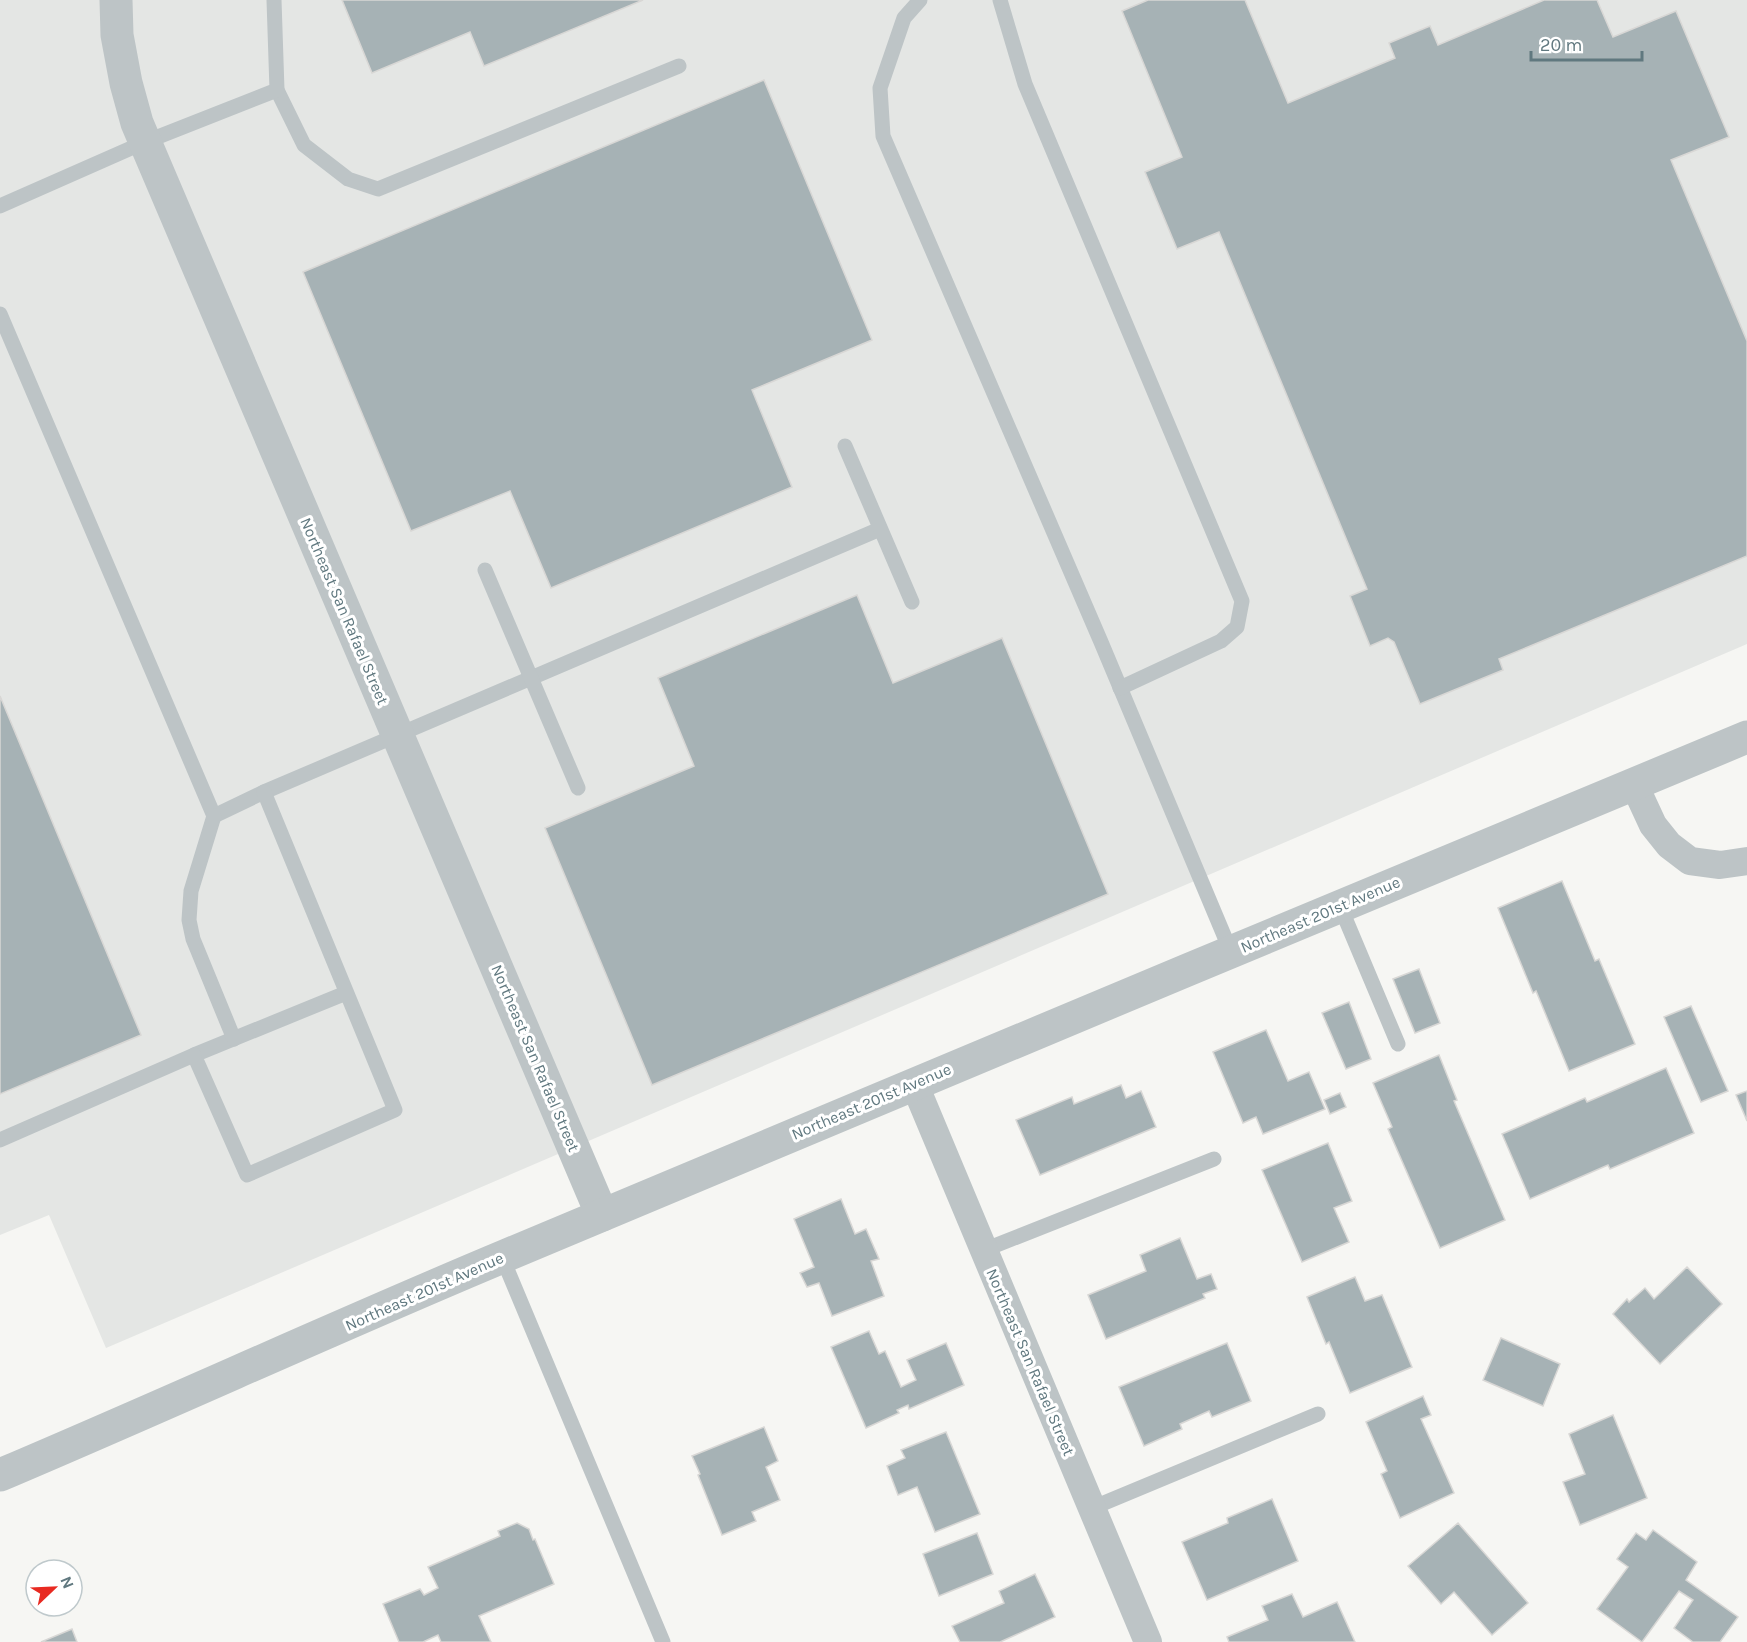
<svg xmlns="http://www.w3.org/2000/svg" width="1747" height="1642" font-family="Karla,sans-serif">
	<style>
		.built { fill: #e4e6e4 }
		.building { fill: #a6b2b5; stroke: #d8d7d5; stroke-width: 1.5 }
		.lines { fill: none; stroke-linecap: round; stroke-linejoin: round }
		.service { stroke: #bdc4c6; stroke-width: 15 }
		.minor { stroke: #bdc4c6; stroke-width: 28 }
		.tertiary { stroke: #bdc4c6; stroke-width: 33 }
		.labels { text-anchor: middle; stroke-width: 6; stroke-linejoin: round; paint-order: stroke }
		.street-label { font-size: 16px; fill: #60787f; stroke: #fff }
	</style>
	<rect width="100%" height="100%" fill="#f6f6f3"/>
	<polygon class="built" points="0,0 1747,0 1747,644 106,1348 49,1215 0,1235"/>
	<g class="building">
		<polygon points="342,0 643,0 484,66 470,32 372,73"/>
		<polygon points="1148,0 1245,0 1288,103 1395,58 1389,43 1430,26 1438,45 1544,0 1597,0 1613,37 1676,11 1729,137 1671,160 1747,341 1747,556 1499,659 1503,670 1420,704 1394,642 1388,638 1370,646 1350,596 1367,589 1219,232 1177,249 1145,172 1182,157 1122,11"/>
		<polygon points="764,80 872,340 752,390 792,487 551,588 510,491 411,531 303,272"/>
		<polygon points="857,595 893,683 1002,638 1108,894 652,1085 545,828 694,766 658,678"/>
		<polygon points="0,696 141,1035 0,1094"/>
		<polygon points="1562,881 1595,961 1599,959 1635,1044 1569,1071 1536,991 1533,993 1498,908"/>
		<polygon points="1419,969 1440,1023 1415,1033 1393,979"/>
		<polygon points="1349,1002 1371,1059 1346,1069 1322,1013"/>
		<polygon points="1691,1006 1728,1091 1701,1102 1664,1017"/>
		<polygon points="1266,1030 1288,1081 1309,1072 1325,1109 1263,1134 1256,1117 1243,1123 1213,1052"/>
		<polygon points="1439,1055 1457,1100 1454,1101 1505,1220 1440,1248 1388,1129 1392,1127 1373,1083"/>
		<polygon points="1666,1068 1694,1133 1610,1169 1608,1165 1530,1199 1502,1134 1585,1098 1587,1102"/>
		<polygon points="1121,1085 1126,1098 1141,1091 1156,1127 1040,1175 1016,1120 1072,1097 1074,1104"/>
		<polygon points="1747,1091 1747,1121 1736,1095"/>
		<polygon points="1340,1093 1346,1107 1330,1114 1324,1100"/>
		<polygon points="1328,1143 1352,1201 1334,1208 1349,1242 1302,1262 1262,1170"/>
		<polygon points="841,1199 855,1234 866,1229 879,1259 871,1261 884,1296 832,1316 819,1283 807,1287 800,1273 814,1267 794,1219"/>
		<polygon points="1180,1238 1197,1279 1211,1274 1217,1289 1203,1294 1205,1298 1106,1339 1088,1295 1146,1271 1140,1255"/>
		<polygon points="1687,1267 1722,1304 1660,1364 1613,1314 1627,1299 1629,1302 1645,1288 1654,1299"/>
		<polygon points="1355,1277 1365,1301 1382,1295 1412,1367 1350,1393 1329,1342 1326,1344 1307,1297"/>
		<polygon points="869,1331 879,1354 885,1351 901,1387 916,1380 907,1360 946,1343 964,1385 909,1409 908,1405 897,1410 899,1413 866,1428 831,1347"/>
		<polygon points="1501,1338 1560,1364 1543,1406 1483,1380"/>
		<polygon points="1227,1343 1251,1401 1212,1417 1209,1411 1180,1424 1182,1429 1144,1446 1119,1387"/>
		<polygon points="1423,1396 1431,1415 1421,1419 1454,1493 1400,1518 1381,1474 1387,1471 1366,1422"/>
		<polygon points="1613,1415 1647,1498 1580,1525 1563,1482 1585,1474 1569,1434"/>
		<polygon points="764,1427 778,1461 766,1467 780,1500 752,1512 756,1521 722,1535 698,1475 700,1474 692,1456"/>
		<polygon points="946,1432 980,1514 935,1532 917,1487 898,1495 887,1466 905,1458 901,1450"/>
		<polygon points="1272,1499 1298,1561 1207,1600 1182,1542 1228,1523 1227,1518"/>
		<polygon points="517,1523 529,1529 533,1540 535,1539 554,1584 479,1616 491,1642 441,1642 438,1635 423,1642 399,1642 383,1604 420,1589 424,1595 438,1588 428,1567 500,1536 498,1531"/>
		<polygon points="1458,1523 1528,1603 1492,1635 1454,1592 1441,1604 1408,1566"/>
		<polygon points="1653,1530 1697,1562 1686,1580 1738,1617 1720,1642 1693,1642 1674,1628 1693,1600 1679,1591 1642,1642 1597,1609 1628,1567 1617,1559 1636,1533 1646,1540"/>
		<polygon points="977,1533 993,1574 939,1596 923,1554"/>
		<polygon points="1035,1574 1055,1617 1000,1642 960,1642 952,1626 1004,1603 999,1591"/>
		<polygon points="1292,1594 1303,1617 1337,1602 1355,1642 1229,1642 1227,1637 1268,1620 1262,1606"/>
		<polygon points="72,1629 77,1642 41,1642"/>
	</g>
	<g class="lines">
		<g class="service">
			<polyline points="920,0 904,18 880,88 883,136 1101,642 1231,952"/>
			<polyline points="1000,0 1025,84 1242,601 1237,627 1221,641 1120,688"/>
			<polyline points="277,90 304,145 348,179 378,189 679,66"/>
			<polyline points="0,206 145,142 277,90 274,0"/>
			<polyline points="0,314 214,816 264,792 880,529"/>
			<polyline points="845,446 912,602"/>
			<polyline points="485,570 578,788"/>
			<polyline points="264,792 395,1110 247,1175 194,1055 346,993"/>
			<polyline points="214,816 191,891 189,920 193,939 234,1039"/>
			<polyline points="1340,906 1398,1044"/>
			<polyline points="0,1140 194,1055"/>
			<polyline points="984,1250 1214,1159"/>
			<polyline points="502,1257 663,1642"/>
			<polyline points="1092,1508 1318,1414"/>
		</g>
		<g class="minor">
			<polyline points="1634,784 1653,825 1669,845 1690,861 1720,865 1747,861"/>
			<polyline points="914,1083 1148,1642"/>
		</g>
		<g class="tertiary">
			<polyline points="116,0 117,35 126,83 137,123 602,1215"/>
			<path d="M 0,1475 C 170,1403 337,1326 507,1255 C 919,1080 1334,910 1747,737"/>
		</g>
	</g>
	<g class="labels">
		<g class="street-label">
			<text transform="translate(345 611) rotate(67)" y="6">Northeast San Rafael Street</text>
			<text transform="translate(1320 914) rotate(-23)" y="6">Northeast 201st Avenue</text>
			<text transform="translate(536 1058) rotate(67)" y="6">Northeast San Rafael Street</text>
			<text transform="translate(871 1101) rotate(-23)" y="6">Northeast 201st Avenue</text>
			<text transform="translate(424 1291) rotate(-24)" y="6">Northeast 201st Avenue</text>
			<text transform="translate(1031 1362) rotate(67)" y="6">Northeast San Rafael Street</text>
		</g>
	</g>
	<g transform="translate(54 1588) rotate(67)"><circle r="28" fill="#ffffff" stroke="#bfc9cc" stroke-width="1.5"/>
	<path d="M0-4.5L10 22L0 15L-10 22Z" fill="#e82a21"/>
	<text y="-9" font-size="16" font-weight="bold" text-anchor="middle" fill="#60787f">N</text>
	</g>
	<path d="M1531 51v9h111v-9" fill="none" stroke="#60787f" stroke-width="3"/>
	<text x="1540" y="51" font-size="18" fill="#60787f" stroke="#ffffff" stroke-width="4.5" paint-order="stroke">20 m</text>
</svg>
